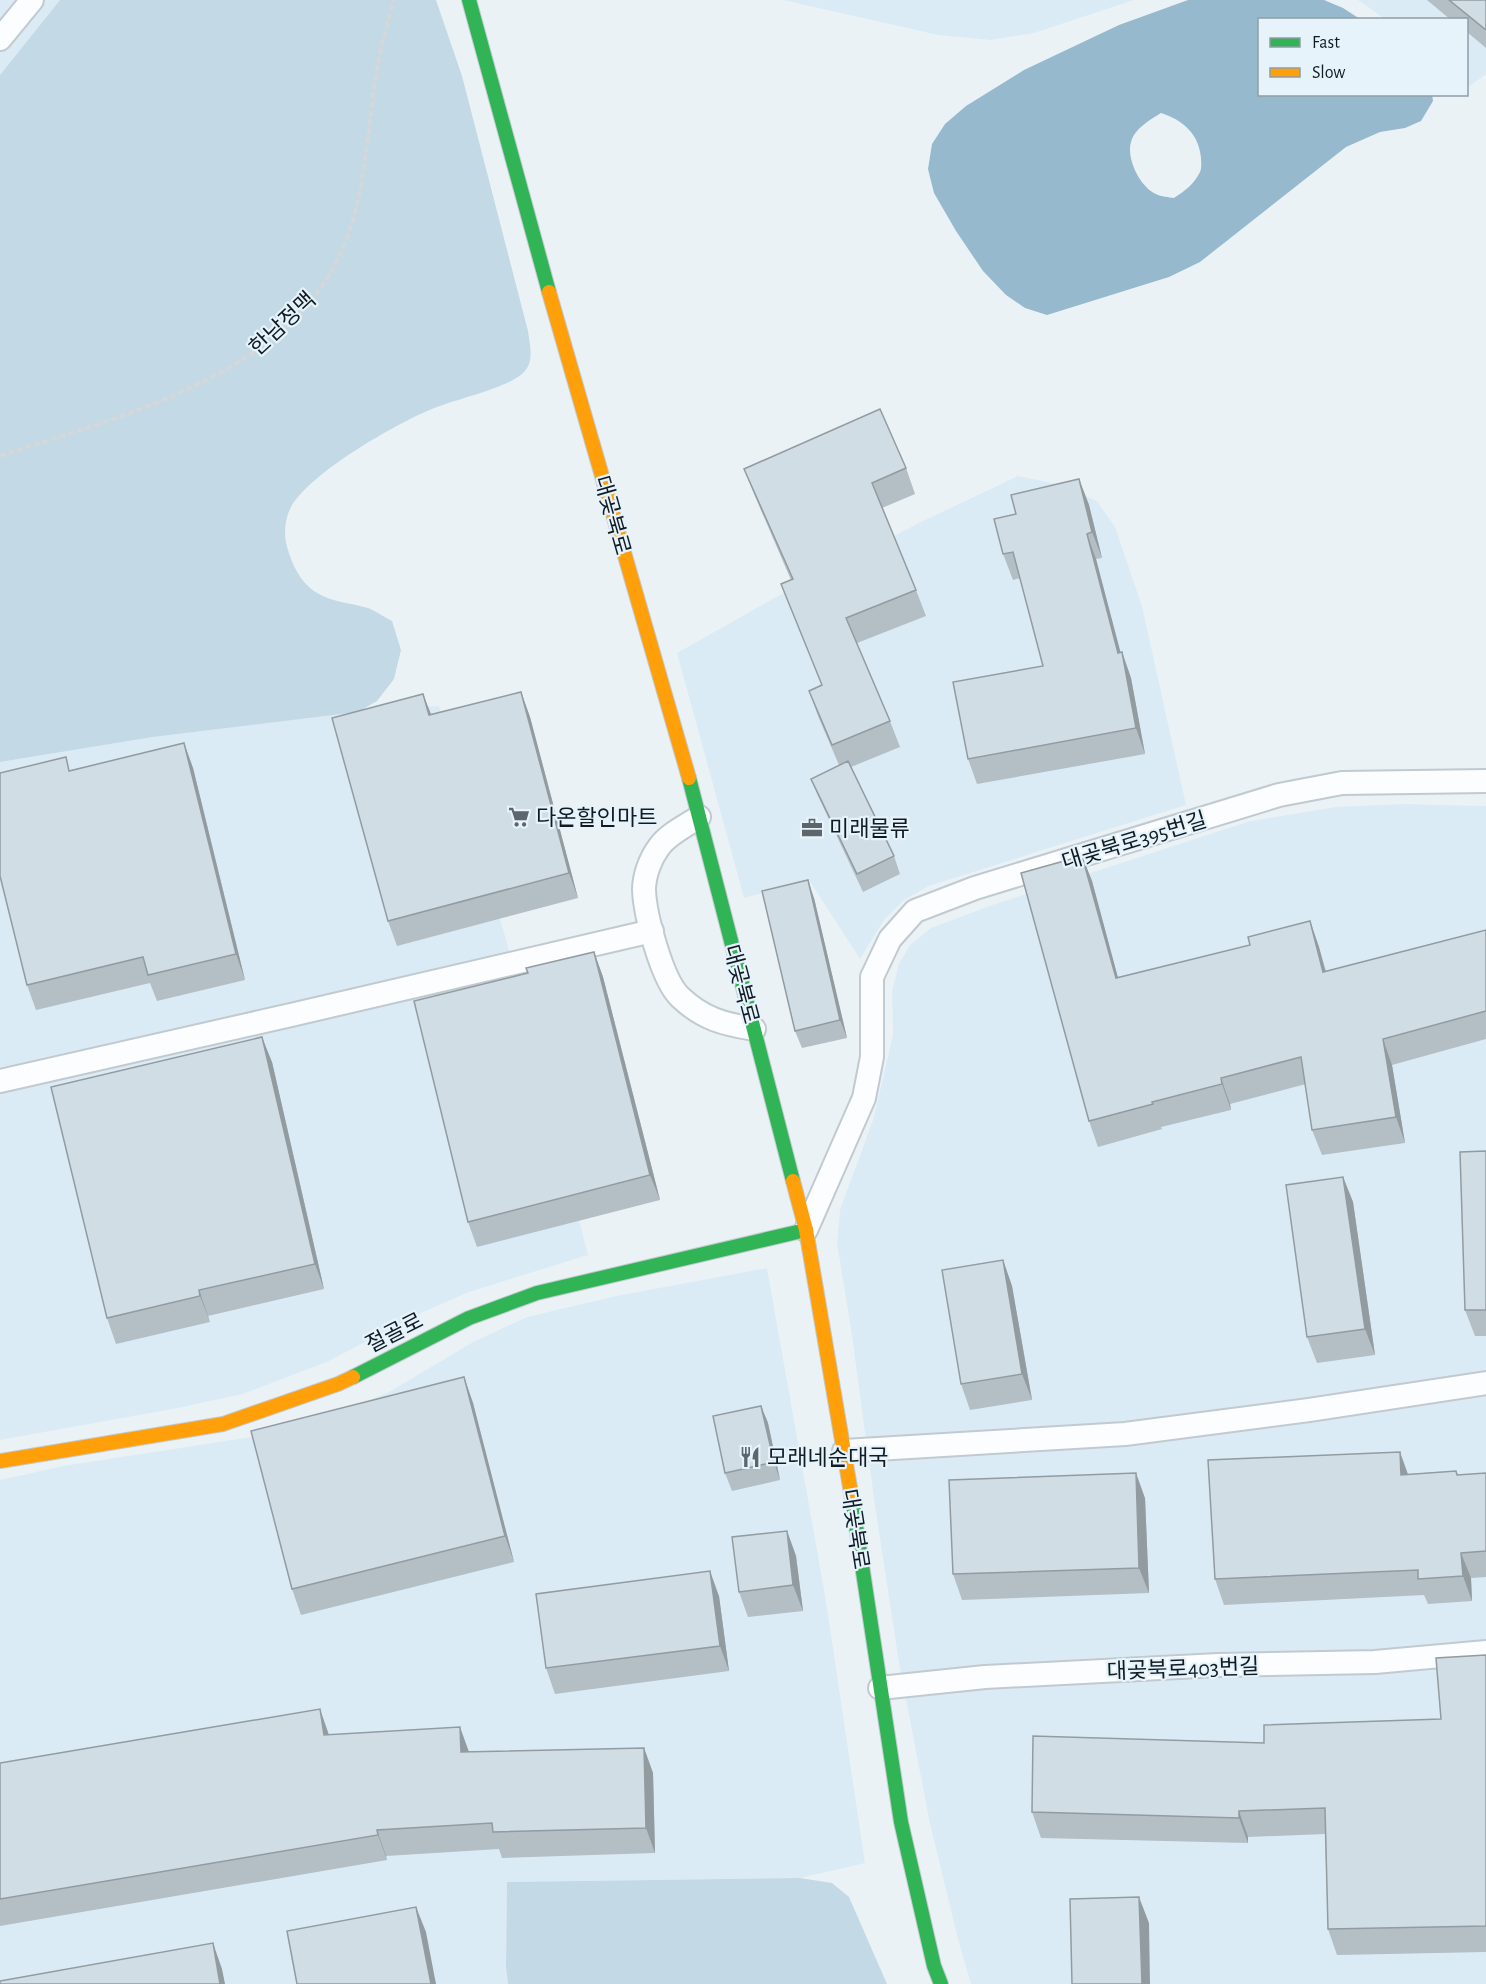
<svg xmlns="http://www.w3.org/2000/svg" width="1486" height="1984" font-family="'Alegreya Sans','Noto Sans KR',sans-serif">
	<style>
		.built { fill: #dbebf5 }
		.green { fill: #c3d9e6 }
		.water { fill: #96b9ce; fill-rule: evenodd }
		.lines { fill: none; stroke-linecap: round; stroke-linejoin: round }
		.lane-casing { stroke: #c1cad0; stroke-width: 26 }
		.fast-casing { stroke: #c1cad0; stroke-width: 16 }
		.slow-casing { stroke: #c1cad0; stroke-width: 16 }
		.path { stroke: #d5d7d8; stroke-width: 4; stroke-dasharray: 6 3; stroke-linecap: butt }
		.lane { stroke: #fcfdfe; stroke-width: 22 }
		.fast { stroke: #30b455; stroke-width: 14 }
		.slow { stroke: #ff9f0a; stroke-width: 14 }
		.wall { fill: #b4bec5 }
		.shaded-wall { fill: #929ba0 }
		.building { fill: #d1dde5; stroke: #929ba0; stroke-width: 1.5 }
		.labels { text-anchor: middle; stroke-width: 4.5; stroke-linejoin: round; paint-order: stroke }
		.street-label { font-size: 22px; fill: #101b23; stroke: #e6f3fb }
		.poi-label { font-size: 22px; fill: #101b23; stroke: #e6f3fb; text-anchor: start }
	</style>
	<rect width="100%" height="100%" fill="#ebf2f6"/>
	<g class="built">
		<polygon points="0,0 60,0 0,75"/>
		<polygon points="783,0 1134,0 1034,33 991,40 938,35"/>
		<polygon points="1358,0 1486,0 1486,74 1467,88 1466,20 1385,19"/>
		<polygon points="1018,476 1062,485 1097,501 1115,527 1142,606 1186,805 929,886 904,900 884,920 860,959 809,880 744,898 677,653 776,597 921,522"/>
		<polygon points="439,706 521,992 588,1255 469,1292 414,1316 327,1362 243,1394 178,1408 0,1440 0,762 153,737 358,712"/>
		<polygon points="1402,804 1486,806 1486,1984 971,1984 957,1935 930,1824 899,1663 875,1506 851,1329 837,1243 840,1210 874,1117 893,1035 892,991 899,964 910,945 931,928 992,905 1250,821 1335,807"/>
		<polygon points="767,1268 826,1601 865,1863 800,1878 507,1882 506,1967 508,1984 0,1984 0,1480 63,1466 277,1433 327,1418 389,1392 473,1342 527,1317 616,1296"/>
	</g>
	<g class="green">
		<path d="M 60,0 L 436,0 L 462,76 L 528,331 C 530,346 535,363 522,374 C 504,389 455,399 432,409 C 395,424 310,473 291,507 C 285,518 284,532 286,543 C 290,558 296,575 309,587 C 326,602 347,602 368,608 C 376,611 384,617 392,621 L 401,650 L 394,679 L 377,701 L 358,712 L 153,737 L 0,762 L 0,75 Z"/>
		<polygon points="800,1878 832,1883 849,1897 887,1984 508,1984 506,1967 507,1882"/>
	</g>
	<path class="water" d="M 1188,0 L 1324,0 L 1343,8 L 1360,19 L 1260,20 L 1260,94 L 1432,94 L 1433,101 L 1421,121 L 1405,128 L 1380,132 L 1346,147 L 1200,262 L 1169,277 L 1047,315 L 1025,308 L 1006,295 L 983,271 L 956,231 L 934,193 L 928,169 L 932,144 L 945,124 L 966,106 L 1024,70 L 1119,25 ZM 1161,113 C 1183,120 1199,134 1201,158 C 1201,163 1202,167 1200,172 C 1194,184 1185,191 1174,198 C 1169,197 1161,197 1156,194 C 1140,187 1126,158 1131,142 C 1135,128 1150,120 1161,113 Z"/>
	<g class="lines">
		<defs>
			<g id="lane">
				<polyline points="0,39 32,0"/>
				<path d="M 699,817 C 686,826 668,834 659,847 C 650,859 644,876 644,890 C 645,915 662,980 680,997 C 703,1019 724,1024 754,1029"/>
				<polyline points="0,1081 291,1015 652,931"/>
				<polyline points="806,1230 864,1098 872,1057 872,977 890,939 915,911 975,888 1279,795 1342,783 1486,781"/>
				<polyline points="844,1451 1125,1434 1309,1410 1486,1383"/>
				<polyline points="880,1688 985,1677 1218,1665 1375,1662 1486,1652"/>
			</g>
			<g id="fast">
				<polyline points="469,0 549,292"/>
				<polyline points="689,778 793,1181"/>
				<polyline points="353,1377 469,1318 537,1293 806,1230"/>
				<polyline points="851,1493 901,1822 934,1966 941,1984"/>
			</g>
			<g id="slow">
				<polyline points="549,292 689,778"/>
				<polyline points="793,1181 806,1230 851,1493"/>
				<polyline points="0,1461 223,1424 338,1384 353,1377"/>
			</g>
		</defs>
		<use href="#lane" class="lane-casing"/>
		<use href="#fast" class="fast-casing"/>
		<use href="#slow" class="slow-casing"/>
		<path class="path" d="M 0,456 C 129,413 308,372 352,223 C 368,168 369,109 380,53 C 384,35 389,18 394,0"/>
		<use href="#lane" class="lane"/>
		<use href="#fast" class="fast"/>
		<use href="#slow" class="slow"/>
	</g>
	<g class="wall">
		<polygon points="1427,0 1486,0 1486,48 1467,32 1467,20 1451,20"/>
		<polygon points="906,468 915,494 882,508 916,590 926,616 857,643 890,721 900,747 851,767 894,856 900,874 863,892 818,796 811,779 839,765 818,716 809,691 822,685 781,584 791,580 754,494 744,469"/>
		<polygon points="1079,479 1089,505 1102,558 1096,559 1120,653 1122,652 1131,678 1145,754 977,784 968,759 1043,666 1020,578 1013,580 1003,554 1016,514"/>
		<polygon points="521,692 530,717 578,898 397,946 388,921 431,715"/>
		<polygon points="184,743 193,768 245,980 157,1001 150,983 36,1010 27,985 71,770"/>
		<polygon points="1082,856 1092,881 1118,978 1250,945 1310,921 1319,947 1326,971 1486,930 1486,1039 1392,1065 1405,1143 1322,1155 1312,1130 1306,1084 1230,1104 1231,1110 1161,1127 1162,1129 1098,1147 1089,1121"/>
		<polygon points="814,898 847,1038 802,1048 795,1031"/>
		<polygon points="594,952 603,977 660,1200 477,1247 468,1222 528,973"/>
		<polygon points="272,1062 324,1289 208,1316 210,1322 116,1344 107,1318"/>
		<polygon points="1486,1151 1486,1336 1475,1336 1465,1310"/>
		<polygon points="1343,1177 1353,1202 1375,1355 1317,1363 1307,1337"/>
		<polygon points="1003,1260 1012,1286 1032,1400 970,1410 961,1384"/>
		<polygon points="464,1377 473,1403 514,1562 301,1615 292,1589"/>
		<polygon points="761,1406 768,1423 780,1480 732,1491 725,1473"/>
		<polygon points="1456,1471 1458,1475 1486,1473 1486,1577 1471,1578 1472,1601 1428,1604 1424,1595 1224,1605 1215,1579 1408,1474"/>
		<polygon points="1145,1498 1149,1593 962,1600 953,1574"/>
		<polygon points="787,1531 796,1556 803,1611 748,1617 739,1592"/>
		<polygon points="719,1596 729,1671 555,1694 546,1668"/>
		<polygon points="1486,1655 1486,1952 1337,1955 1328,1929 1325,1834 1248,1837 1248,1843 1041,1838 1032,1812 1264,1743 1441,1719"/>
		<polygon points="329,1735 469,1752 644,1748 653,1773 655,1853 502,1858 499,1849 386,1856 387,1860 0,1926 0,1763"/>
	</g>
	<g class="shaded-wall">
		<polygon points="1079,479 1089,505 1102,558 1092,532"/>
		<polygon points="1087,534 1096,559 1126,673 1122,652 1131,678 1145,754 1136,728 1118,653"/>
		<polygon points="521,692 530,717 578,898 569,873"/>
		<polygon points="423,694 433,719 429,715"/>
		<polygon points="184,743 193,768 245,980 236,954"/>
		<polygon points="1082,856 1092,881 1125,1004 1116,978"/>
		<polygon points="808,880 814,898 847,1038 840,1020"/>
		<polygon points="1310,921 1319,947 1332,998 1323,972"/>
		<polygon points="594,952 603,977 660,1200 650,1175"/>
		<polygon points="262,1037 272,1062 324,1289 315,1264"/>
		<polygon points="1383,1039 1392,1065 1405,1143 1396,1117"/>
		<polygon points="1221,1078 1230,1104 1231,1110 1222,1084"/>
		<polygon points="1343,1177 1353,1202 1375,1355 1365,1329"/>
		<polygon points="1003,1260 1012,1286 1032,1400 1022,1374"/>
		<polygon points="199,1290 208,1316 210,1322 200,1296"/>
		<polygon points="464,1377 473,1403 514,1562 505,1536"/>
		<polygon points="761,1406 768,1423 780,1480 774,1462"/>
		<polygon points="1400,1452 1409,1477 1401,1475"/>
		<polygon points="1136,1473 1145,1498 1149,1593 1139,1568"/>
		<polygon points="787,1531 796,1556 803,1611 793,1585"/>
		<polygon points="1461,1553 1471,1578 1472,1601 1463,1576"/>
		<polygon points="710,1571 719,1596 729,1671 720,1646"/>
		<polygon points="320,1709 329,1735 334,1761 324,1735"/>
		<polygon points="460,1727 469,1752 461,1752"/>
		<polygon points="644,1748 653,1773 655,1853 646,1828"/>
		<polygon points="1239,1811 1248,1837 1248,1843 1239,1818"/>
		<polygon points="377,1830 386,1856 387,1860 378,1835"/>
		<polygon points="1139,1897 1149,1923 1150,1984 1142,1984"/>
		<polygon points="416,1907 426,1932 436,1984 431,1984"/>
		<polygon points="213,1943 222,1969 225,1984 220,1984"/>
	</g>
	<g class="building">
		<polygon points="1449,0 1486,0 1486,30"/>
		<polygon points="880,409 906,468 872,483 916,590 846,618 890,721 832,745 809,691 822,685 781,584 793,579 744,469"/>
		<polygon points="1079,479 1092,532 1087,534 1118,653 1122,652 1136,728 968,759 953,682 1043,666 1013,552 1003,554 994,519 1016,514 1011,495"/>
		<polygon points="521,692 569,873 388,921 332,718 423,694 429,715"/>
		<polygon points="184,743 236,954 148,975 143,957 27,985 0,876 0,773 66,757 69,771"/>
		<polygon points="848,761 894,856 857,874 811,779"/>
		<polygon points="1082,856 1116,978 1250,945 1248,937 1310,921 1323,972 1486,930 1486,1011 1383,1039 1396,1117 1312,1130 1301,1057 1221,1078 1222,1084 1152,1102 1153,1104 1089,1121 1021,873"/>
		<polygon points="808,880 840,1020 795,1031 762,891"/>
		<polygon points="594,952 650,1175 468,1222 414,1001 528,973 526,968"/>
		<polygon points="262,1037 315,1264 199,1290 200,1296 107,1318 51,1087"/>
		<polygon points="1486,1151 1486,1310 1465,1310 1460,1152"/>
		<polygon points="1343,1177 1365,1329 1307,1337 1286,1185"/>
		<polygon points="1003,1260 1022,1374 961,1384 942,1270"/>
		<polygon points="464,1377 505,1536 292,1589 251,1431"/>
		<polygon points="761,1406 774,1462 725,1473 713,1416"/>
		<polygon points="1400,1452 1401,1475 1456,1471 1457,1475 1486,1473 1486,1551 1461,1553 1463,1576 1418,1579 1418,1570 1215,1579 1208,1460"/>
		<polygon points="1136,1473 1139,1568 953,1574 949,1480"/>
		<polygon points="787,1531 793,1585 739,1592 732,1537"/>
		<polygon points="710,1571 720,1646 546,1668 536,1594"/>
		<polygon points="1486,1655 1486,1926 1328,1929 1325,1808 1239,1811 1239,1818 1032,1812 1033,1736 1264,1743 1264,1725 1441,1719 1436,1658"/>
		<polygon points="320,1709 324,1735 460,1727 461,1752 644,1748 646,1828 493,1832 492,1823 377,1830 378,1835 0,1899 0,1763"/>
		<polygon points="1139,1897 1142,1984 1072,1984 1070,1899"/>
		<polygon points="416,1907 431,1984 297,1984 287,1931"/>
		<polygon points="213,1943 220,1984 0,1984 0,1981"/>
	</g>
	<defs>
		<symbol id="supermarket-bare" viewBox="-9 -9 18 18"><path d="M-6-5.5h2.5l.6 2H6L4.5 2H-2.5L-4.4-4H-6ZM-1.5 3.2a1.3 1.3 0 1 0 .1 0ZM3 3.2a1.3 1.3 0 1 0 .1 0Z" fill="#5d666d" stroke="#e6f3fb" stroke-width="2.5" paint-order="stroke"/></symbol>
		<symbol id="office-bare" viewBox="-9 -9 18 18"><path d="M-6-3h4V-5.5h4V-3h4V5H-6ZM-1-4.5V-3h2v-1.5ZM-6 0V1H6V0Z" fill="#5d666d" stroke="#e6f3fb" stroke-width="2.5" paint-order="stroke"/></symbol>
		<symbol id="restaurant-bare" viewBox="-9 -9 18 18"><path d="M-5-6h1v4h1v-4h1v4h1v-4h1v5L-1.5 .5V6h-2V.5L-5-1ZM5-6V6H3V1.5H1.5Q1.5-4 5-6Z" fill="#5d666d" stroke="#e6f3fb" stroke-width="2.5" paint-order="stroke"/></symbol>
	</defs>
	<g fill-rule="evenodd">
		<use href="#supermarket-bare" x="504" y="802" width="30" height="30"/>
		<use href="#office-bare" x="797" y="813" width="30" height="30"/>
		<use href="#restaurant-bare" x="735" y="1442" width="30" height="30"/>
	</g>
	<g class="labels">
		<g class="street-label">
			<text transform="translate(282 323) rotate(-43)" y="8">한남정맥</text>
			<text transform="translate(613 515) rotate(74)" y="8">대곶북로</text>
			<text transform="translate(1134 840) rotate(-17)" y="8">대곶북로395번길</text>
			<text transform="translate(742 984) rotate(75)" y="8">대곶북로</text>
			<text transform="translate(394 1332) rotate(-27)" y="8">절골로</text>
			<text transform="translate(856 1529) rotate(81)" y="8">대곶북로</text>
			<text transform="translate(1183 1668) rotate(-2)" y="8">대곶북로403번길</text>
		</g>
		<g class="poi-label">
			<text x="536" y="825">다온할인마트</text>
			<text x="829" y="836">미래물류</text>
			<text x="767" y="1465">모래네순대국</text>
		</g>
	</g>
	<rect x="1258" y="18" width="210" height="78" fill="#e6f3fb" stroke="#909da5" stroke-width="1.5"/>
	<rect x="1270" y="38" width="30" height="9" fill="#30b455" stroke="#909da5" stroke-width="1.5"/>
	<text x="1312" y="48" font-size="18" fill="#101b23">Fast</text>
	<rect x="1270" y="68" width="30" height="9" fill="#ff9f0a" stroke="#909da5" stroke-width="1.5"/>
	<text x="1312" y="78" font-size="18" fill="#101b23">Slow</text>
</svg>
